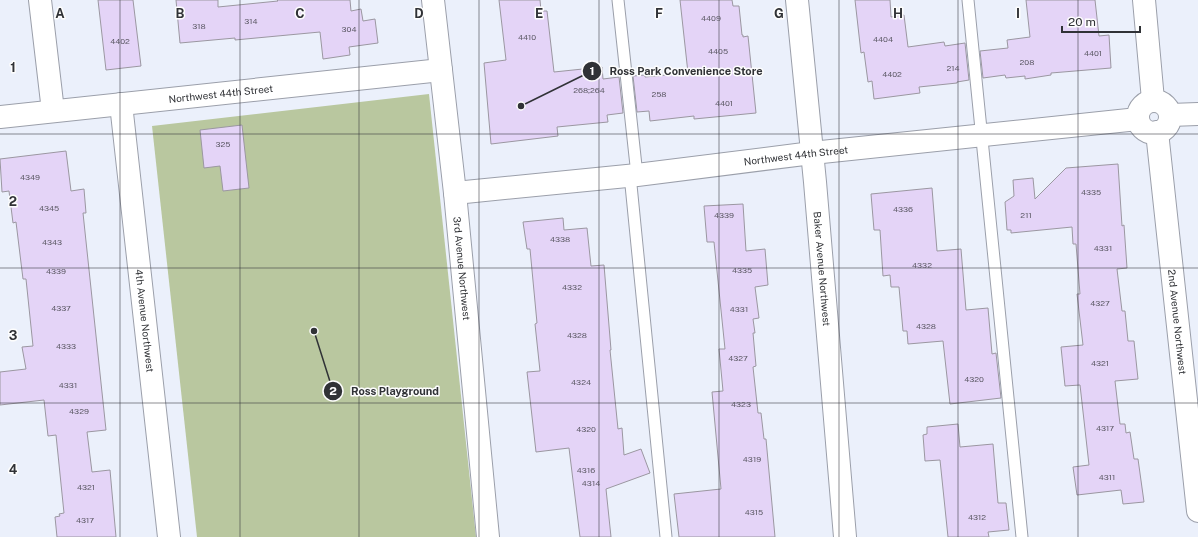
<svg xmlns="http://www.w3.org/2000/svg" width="1198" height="537" font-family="'Public Sans',sans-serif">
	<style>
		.green { fill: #b9c79f }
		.building { fill: #e4d4f7; stroke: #9b97a1 }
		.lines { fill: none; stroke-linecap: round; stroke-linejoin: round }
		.service-casing { stroke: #9b9faa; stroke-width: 13 }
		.minor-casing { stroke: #9b9faa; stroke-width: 24 }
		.tertiary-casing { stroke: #9b9faa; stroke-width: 24 }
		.service { stroke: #fff; stroke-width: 11 }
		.minor { stroke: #fff; stroke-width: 22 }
		.tertiary { stroke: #fff; stroke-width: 22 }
		.grid { fill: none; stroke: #303236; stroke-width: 1; stroke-opacity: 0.55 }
		.labels { text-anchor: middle; stroke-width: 3; stroke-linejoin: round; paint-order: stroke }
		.number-label { font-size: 8px; fill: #5d5a66 }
		.street-label { font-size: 10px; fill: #303236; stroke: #fdfdfd }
		.grid-label { font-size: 13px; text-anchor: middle; font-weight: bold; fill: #303236; stroke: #fdfdfd; stroke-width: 3; stroke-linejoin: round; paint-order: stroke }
		.leader { fill: none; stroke: #303236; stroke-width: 1.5 }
		.callout-dot { fill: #303236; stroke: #fdfdfd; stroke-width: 1.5 }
		.mark-label { font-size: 12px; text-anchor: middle; font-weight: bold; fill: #fff }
		.callout-label { font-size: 11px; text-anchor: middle; font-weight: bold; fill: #303236; stroke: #fdfdfd; stroke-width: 3; stroke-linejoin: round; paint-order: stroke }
	</style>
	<rect width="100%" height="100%" fill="#ebf0fb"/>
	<polygon class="green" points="429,94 476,537 197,537 152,126"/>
	<g class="building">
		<polygon points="98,0 133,0 141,66 106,70"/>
		<polygon points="176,0 218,0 218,7 278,1 277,0 350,0 351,11 361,9 363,21 375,19 378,43 349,47 350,55 323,59 320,32 235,40 235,38 180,43"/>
		<polygon points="499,0 540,0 541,11 547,11 554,72 602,67 603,79 619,77 623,113 607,115 608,122 557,127 558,136 491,144 484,63 506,60"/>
		<polygon points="680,0 732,0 733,6 739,6 742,35 743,35 743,37 748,36 756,113 694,119 694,116 650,121 649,111 637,112 633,76 645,75 645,77 688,73"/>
		<polygon points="855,0 890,0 891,17 904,15 908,47 944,42 945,46 965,43 969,80 957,82 957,83 919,87 920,93 874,99 872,81 868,82 864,52 861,53"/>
		<polygon points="1026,0 1095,0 1099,36 1109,35 1111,68 1051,73 1051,75 1025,79 1025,76 1006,78 1005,75 983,78 980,51 1008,48 1007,40 1030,37"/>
		<polygon points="242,125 249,188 223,191 220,166 204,168 200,130"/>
		<polygon points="66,151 71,191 84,189 86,213 83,213 106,430 87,432 92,472 110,470 116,537 57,537 55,517 60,516 59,514 64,513 56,435 48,436 44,400 0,405 0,372 26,369 22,347 33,346 26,279 23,279 16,222 13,223 9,191 2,192 0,159"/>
		<polygon points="1118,164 1122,226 1124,225 1127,268 1117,269 1122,311 1125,311 1128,341 1134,341 1138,379 1115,381 1120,424 1125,424 1126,433 1130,432 1134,459 1138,459 1144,502 1123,504 1121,490 1077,495 1073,467 1089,465 1080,385 1065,386 1061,347 1083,345 1077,294 1080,294 1076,244 1073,244 1072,227 1011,233 1011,230 1007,230 1005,202 1014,196 1013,180 1033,178 1035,199 1066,168"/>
		<polygon points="932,188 937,251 961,249 966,310 988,308 992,354 996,353 1001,398 950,404 943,341 908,344 907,331 903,331 899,287 891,287 890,275 883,276 880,230 874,230 871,194"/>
		<polygon points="743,204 746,251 765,249 768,285 755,287 759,318 753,319 755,333 753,333 756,366 753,367 758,413 761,413 764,439 766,439 775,537 679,537 674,494 721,489 712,392 723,391 719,349 725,349 714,242 707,242 704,206"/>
		<polygon points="563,218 564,230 587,228 591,266 604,265 611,350 610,350 618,429 622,428 624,455 641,449 650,473 606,489 611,537 580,537 569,448 536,452 527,372 540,371 535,324 537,323 530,249 527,249 523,222"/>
		<polygon points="958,424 960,447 993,444 998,503 1006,503 1009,530 988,532 989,537 948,537 940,460 925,461 923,435 927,434 927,427"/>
	</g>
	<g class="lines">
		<defs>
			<g id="service">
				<polyline points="618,0 637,175"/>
				<polyline points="968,0 1022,537"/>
				<polyline points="630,175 666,537"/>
			</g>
			<g id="minor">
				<polyline points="40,0 53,111"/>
				<path id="s1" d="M 797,0 L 815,182 L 845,537"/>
				<polyline points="1144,0 1153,100"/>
				<circle cx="1154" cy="117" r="16"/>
				<path id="s2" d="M 121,104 L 169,537"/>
				<polyline points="1170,115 1198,114"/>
				<path id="s3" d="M 0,117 L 441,70"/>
				<path id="s4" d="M 1157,132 L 1198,511"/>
				<path id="s5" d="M 455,193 L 637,175 L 812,153 L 1138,119"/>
			</g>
			<g id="tertiary">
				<path id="s6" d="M 433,0 L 455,193 L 488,537"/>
			</g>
		</defs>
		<use href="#service" class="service-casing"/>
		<use href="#minor" class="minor-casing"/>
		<use href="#tertiary" class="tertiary-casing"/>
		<use href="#service" class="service"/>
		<use href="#minor" class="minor"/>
		<use href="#tertiary" class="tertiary"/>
	</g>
	<path class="grid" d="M 120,0 L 120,537M 240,0 L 240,537M 359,0 L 359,537M 479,0 L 479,537M 599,0 L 599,537M 719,0 L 719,537M 839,0 L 839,537M 958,0 L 958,537M 1078,0 L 1078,537M 0,134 L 1198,134M 0,268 L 1198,268M 0,403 L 1198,403"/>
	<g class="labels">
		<g class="number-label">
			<text x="711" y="21">4409</text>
			<text x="251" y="24">314</text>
			<text x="199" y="29">318</text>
			<text x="349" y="32">304</text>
			<text x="527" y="40">4410</text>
			<text x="883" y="42">4404</text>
			<text x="120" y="44">4402</text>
			<text x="718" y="54">4405</text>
			<text x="1093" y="56">4401</text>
			<text x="1027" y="65">208</text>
			<text x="953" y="71">214</text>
			<text x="892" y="77">4402</text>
			<text x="589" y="93">268;264</text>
			<text x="659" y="97">258</text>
			<text x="724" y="106">4401</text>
			<text x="223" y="147">325</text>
			<text x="30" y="180">4349</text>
			<text x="1091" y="195">4335</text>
			<text x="49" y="211">4345</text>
			<text x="903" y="212">4336</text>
			<text x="724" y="218">4339</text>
			<text x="1026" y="218">211</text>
			<text x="560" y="242">4338</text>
			<text x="52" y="245">4343</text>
			<text x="1103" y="251">4331</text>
			<text x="922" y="268">4332</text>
			<text x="742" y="273">4335</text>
			<text x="56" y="274">4339</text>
			<text x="572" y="290">4332</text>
			<text x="1100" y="306">4327</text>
			<text x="61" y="311">4337</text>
			<text x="739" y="312">4331</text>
			<text x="926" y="329">4328</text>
			<text x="577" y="338">4328</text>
			<text x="66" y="349">4333</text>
			<text x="738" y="361">4327</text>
			<text x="1100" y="366">4321</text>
			<text x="974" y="382">4320</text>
			<text x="581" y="385">4324</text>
			<text x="68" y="388">4331</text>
			<text x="741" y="407">4323</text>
			<text x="79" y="414">4329</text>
			<text x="1105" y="431">4317</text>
			<text x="586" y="432">4320</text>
			<text x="752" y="462">4319</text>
			<text x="586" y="473">4316</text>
			<text x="1107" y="480">4311</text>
			<text x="591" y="486">4314</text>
			<text x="86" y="490">4321</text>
			<text x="754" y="515">4315</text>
			<text x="977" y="520">4312</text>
			<text x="85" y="523">4317</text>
		</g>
		<g class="street-label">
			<text dy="4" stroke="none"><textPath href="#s3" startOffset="222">Northwest 44th Street</textPath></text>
			<text dy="4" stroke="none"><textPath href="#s5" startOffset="343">Northwest 44th Street</textPath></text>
			<text dy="4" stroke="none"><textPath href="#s6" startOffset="270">3rd Avenue Northwest</textPath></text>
			<text dy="4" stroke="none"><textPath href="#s1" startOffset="270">Baker Avenue Northwest</textPath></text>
			<text dy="4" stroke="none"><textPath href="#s2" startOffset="218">4th Avenue Northwest</textPath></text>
			<text dy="4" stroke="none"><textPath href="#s4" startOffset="191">2nd Avenue Northwest</textPath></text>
		</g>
	</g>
	<g class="grid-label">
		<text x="60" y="18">A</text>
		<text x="180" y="18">B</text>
		<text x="300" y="18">C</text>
		<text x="419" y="18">D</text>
		<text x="539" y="18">E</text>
		<text x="659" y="18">F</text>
		<text x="779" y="18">G</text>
		<text x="898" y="18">H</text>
		<text x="1018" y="18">I</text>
		<text x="13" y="72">1</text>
		<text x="13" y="206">2</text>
		<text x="13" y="340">3</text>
		<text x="13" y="474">4</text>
	</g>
	<path class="leader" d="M521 106L592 71M314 331L333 391"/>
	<g class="callout-dot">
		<circle cx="521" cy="106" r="4"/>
		<circle cx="314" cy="331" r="4"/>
		<circle cx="592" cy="71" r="10"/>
		<circle cx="333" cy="391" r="10"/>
	</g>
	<g class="mark-label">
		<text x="592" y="75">1</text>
		<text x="333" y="395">2</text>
	</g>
	<g class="callout-label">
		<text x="686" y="75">Ross Park Convenience Store</text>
		<text x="395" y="395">Ross Playground</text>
	</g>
	<path d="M1062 26v6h78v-6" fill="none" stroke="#303236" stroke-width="2"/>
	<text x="1068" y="26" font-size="12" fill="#303236" stroke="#fdfdfd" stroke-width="3" paint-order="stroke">20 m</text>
</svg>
